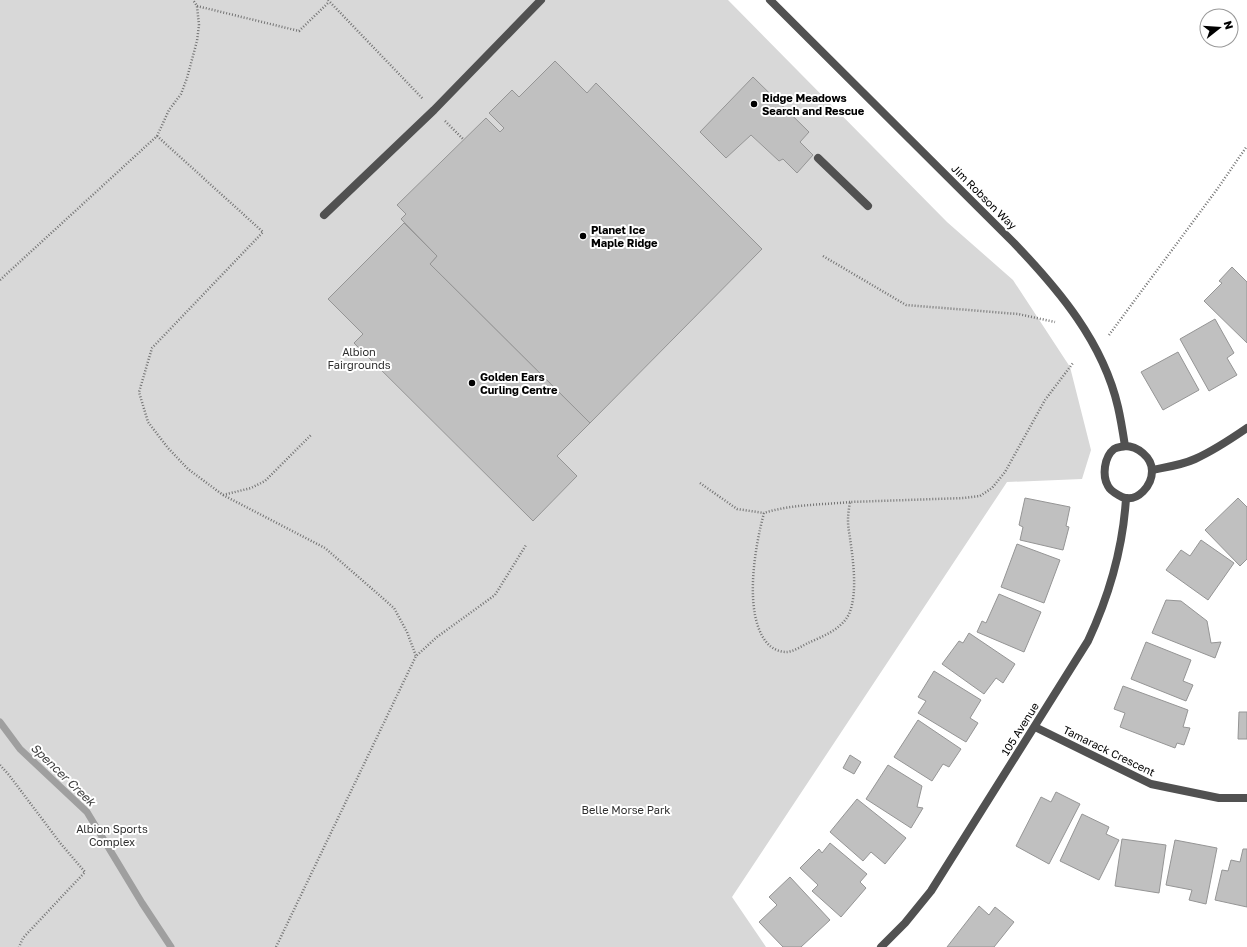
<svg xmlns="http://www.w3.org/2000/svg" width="1247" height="947" font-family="'Golos Text',sans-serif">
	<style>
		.green { fill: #d8d8d8 }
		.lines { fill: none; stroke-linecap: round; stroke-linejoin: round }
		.stream { stroke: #9f9f9f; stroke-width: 7 }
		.building { fill: #c0c0c0; stroke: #959595 }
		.path { stroke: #737373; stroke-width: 2.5; stroke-dasharray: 1 2; stroke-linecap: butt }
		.service { stroke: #515151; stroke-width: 8 }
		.minor { stroke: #515151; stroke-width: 8 }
		.tertiary { stroke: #515151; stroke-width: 8 }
		.poi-dot { fill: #000; stroke: #fff; stroke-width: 1.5 }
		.labels { text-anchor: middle; stroke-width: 4; stroke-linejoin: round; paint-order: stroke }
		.poi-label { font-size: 11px; font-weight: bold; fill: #000; stroke: #fff; text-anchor: start }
		.street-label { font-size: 11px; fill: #000; stroke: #fff }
		.park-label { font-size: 11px; fill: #2f2f2f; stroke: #fff }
		.water-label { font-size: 12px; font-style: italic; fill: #404040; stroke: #fff }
	</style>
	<rect width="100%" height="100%" fill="#fff"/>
	<polygon class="green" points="0,0 728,0 947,222 1013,280 1070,367 1091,450 1082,479 1007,482 732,897 766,947 0,947"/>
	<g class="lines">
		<polyline class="stream" points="0,722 20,749 87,812 142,903 171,947"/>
	</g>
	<g class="building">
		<polygon points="555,61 587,93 596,83 762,249 590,423 430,264 437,256 401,219 406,214 397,205 486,118 500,132 504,128 489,113 512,90 519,97"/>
		<polygon points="753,77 809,132 800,142 813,155 797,173 783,159 779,161 751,135 726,158 700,132"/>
		<polygon points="404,223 437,256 430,264 590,423 557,456 577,476 533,521 354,343 363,334 328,299"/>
		<polygon points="1232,267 1247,282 1247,343 1204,301 1222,283 1219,281"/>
		<polygon points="1215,319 1234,353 1227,358 1237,375 1209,391 1180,339"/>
		<polygon points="1178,352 1199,390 1163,410 1141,372"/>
		<polygon points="1025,498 1070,507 1066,526 1069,527 1063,550 1020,540 1023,527 1019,525"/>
		<polygon points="1238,498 1247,507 1247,559 1240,566 1205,530"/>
		<polygon points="1201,540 1234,563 1208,600 1166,570 1181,550 1190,556"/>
		<polygon points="1017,544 1060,560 1044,603 1001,587"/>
		<polygon points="999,594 1041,612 1024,652 977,632 982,621 986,623"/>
		<polygon points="1166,600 1181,601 1207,621 1211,643 1221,642 1215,658 1152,633"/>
		<polygon points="969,633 1015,664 1003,683 996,678 984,694 942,664 959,641 963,643"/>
		<polygon points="1146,642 1191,660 1183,681 1193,685 1186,701 1131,679"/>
		<polygon points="934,671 981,700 970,718 978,723 966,742 918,713 926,701 918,697"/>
		<polygon points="1123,686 1188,710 1183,727 1190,728 1184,745 1177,743 1175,748 1120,727 1125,713 1114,709"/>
		<polygon points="1239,712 1247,712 1247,739 1238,739"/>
		<polygon points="918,720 961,749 949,767 943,764 932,781 894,757"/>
		<polygon points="850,755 861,762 854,774 843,768"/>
		<polygon points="888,765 922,786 917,807 923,808 911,828 866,799"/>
		<polygon points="1056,792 1080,804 1049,864 1016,846 1041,797 1051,802"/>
		<polygon points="857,799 906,838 885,864 871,852 863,861 830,832"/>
		<polygon points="1082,814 1109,827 1106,834 1119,840 1099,880 1060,861"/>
		<polygon points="1122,839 1166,845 1159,893 1115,886"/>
		<polygon points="1175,840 1217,848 1206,904 1189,900 1192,890 1166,885"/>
		<polygon points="830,843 867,874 860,882 866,888 841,917 812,891 818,885 800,868 819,849 822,853"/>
		<polygon points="1243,849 1247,849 1247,907 1215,900 1222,870 1228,871 1231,860 1240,862"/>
		<polygon points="790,877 830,920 801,947 783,947 759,922 777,905 769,897"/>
		<polygon points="979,906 989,915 995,907 1014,922 994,947 947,947"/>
	</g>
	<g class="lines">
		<g class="path">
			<polyline points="328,0 423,99"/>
			<polyline points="197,6 299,31 329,2"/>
			<polyline points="445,121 464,140"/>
			<polyline points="157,136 263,232 152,348 139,392 148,422 168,448 188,469 223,495 325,548 370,587 394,608 407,632 416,656"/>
			<polyline points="823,256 906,305 1018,314 1055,322"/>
			<polyline points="0,280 157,136 169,110 181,94 187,78 197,41 199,25 197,6 193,0"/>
			<polyline points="1109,335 1218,188 1247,146"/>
			<polyline points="700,483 737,509 764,513"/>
			<polyline points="223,495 251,488 265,481 311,435"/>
			<path d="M 850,502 C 821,505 792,504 764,513 C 755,546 742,618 769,645 C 773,649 780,652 786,652 C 793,652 802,646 808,643 C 823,636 841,630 849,614 C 858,593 853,560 850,538 C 849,532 848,526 848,520 C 848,514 849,508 850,502 L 964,498 L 980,496 L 992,488 L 1005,472 L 1045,400 L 1073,363"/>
			<polyline points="0,765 9,775 61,844 85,872 23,938 19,947"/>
			<polyline points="276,947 416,656 437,637 495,595 526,545"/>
		</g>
		<g class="service">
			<polyline points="818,158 868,206"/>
			<polyline points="324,215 434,110 541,0"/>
		</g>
		<polyline class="minor" points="1035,727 1151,784 1219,798 1247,798"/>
		<g class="tertiary">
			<path d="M 770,0 L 1014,243 C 1059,290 1103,342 1118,407 C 1121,420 1123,433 1125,446"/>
			<path d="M 1125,446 C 1137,446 1152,457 1152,471 C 1152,485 1138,503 1122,497 C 1117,494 1111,492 1108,486 C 1102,476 1104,457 1114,449 C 1117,447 1121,447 1125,446 Z"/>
			<path d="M 1152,470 C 1167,467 1182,465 1195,459 C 1213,451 1231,439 1247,428"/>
			<path d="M 881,947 L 905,923 L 931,891 L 1088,641 C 1109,596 1123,549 1126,498"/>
		</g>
	</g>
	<g class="poi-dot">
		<circle cx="754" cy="104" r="4"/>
		<circle cx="583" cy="236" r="4"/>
		<circle cx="472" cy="383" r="4"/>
	</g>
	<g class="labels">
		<g class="poi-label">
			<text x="762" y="102">Ridge Meadows<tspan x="762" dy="13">Search and Rescue</tspan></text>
			<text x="591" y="234">Planet Ice<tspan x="591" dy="13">Maple Ridge</tspan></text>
			<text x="480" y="381">Golden Ears<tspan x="480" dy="13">Curling Centre</tspan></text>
		</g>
		<g class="street-label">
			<text transform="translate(984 197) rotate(45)" y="4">Jim Robson Way</text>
			<text transform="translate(1020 729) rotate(-58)" y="4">105 Avenue</text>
			<text transform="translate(1109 751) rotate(26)" y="4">Tamarack Crescent</text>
		</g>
		<g class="park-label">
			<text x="359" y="356">Albion<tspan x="359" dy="13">Fairgrounds</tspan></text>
			<text x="626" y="814">Belle Morse Park</text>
			<text x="112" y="833">Albion Sports<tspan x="112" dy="13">Complex</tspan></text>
		</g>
		<g class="water-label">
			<text transform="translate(63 775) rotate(44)" y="4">Spencer Creek</text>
		</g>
	</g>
	<g transform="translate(1219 28) rotate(73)"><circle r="19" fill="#ffffff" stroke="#999999"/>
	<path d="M0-3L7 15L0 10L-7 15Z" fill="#000000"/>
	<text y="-6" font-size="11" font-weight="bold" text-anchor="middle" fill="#000000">N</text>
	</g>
</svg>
